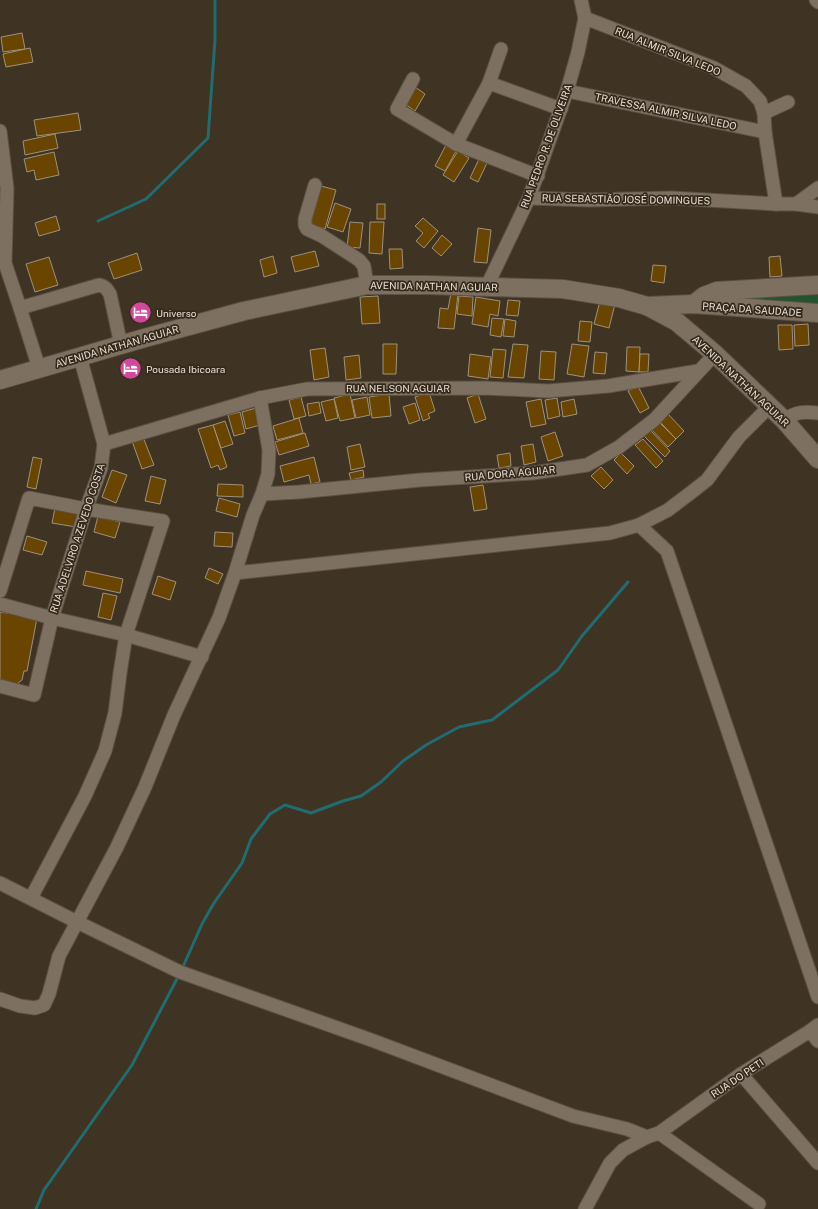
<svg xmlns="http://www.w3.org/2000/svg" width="818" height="1209" font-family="'Public Sans',sans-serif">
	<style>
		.green { fill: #24542f }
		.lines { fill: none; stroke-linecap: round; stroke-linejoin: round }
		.stream { stroke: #216c70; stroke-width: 3 }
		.building { fill: #694500; stroke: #9e917f }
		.street-casing { stroke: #5c5145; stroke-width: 15 }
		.secondary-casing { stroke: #5c5145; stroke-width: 20 }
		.street { stroke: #7e7060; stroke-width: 13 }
		.secondary { stroke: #7e7060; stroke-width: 18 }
		.labels { text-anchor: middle; stroke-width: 3.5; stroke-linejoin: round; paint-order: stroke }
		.street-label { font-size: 10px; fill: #e7dfd6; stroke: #35291a }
		.poi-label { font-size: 10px; fill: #e7dfd6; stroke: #35291a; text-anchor: start }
	</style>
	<rect width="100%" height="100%" fill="#3f3324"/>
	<polygon class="green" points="818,291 818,306 734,298"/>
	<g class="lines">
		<g class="stream">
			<polyline points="98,221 146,199 208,138 215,40 215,0"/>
			<polyline points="182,969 202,924 214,903 242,863 251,839 270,814 285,805 311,813 343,801 361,796 381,782 403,761 426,745 459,727 492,720 558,670 582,636 628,582"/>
			<polyline points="36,1209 44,1190 132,1065 179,975"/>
		</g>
	</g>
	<g class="building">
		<polygon points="22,33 25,49 3,52 1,37"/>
		<polygon points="30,48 33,62 6,67 3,54"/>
		<polygon points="415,87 425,94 415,111 405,104"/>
		<polygon points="78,113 81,130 37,136 34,120"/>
		<polygon points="55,134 58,148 25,155 23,141"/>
		<polygon points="446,145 456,151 445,171 435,166"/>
		<polygon points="458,151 469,158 454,182 443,175"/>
		<polygon points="54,152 59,175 36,180 34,170 27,172 24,159"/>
		<polygon points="479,159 487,163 478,182 470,178"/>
		<polygon points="321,186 336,190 325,229 309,224"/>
		<polygon points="335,203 351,209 343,232 327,227"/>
		<rect x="377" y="204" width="8" height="15"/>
		<polygon points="56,216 60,230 39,236 35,223"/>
		<polygon points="423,218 438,231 424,248 416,241 423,233 415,226"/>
		<polygon points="350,222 363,223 360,248 347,247"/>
		<polygon points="370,222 384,222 382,254 369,253"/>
		<polygon points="478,228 491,230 487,263 474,262"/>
		<polygon points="442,235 452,244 441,256 432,248"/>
		<polygon points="389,249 402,249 403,268 390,269"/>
		<polygon points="315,251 319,266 295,272 291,257"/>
		<polygon points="137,253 142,270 114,279 108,263"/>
		<polygon points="273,256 277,273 264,277 260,260"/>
		<polygon points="780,256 782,276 770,277 769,257"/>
		<polygon points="49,257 58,285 35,292 26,264"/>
		<polygon points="653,265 666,266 664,283 651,281"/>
		<polygon points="451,293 458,294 454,329 438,328 440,308 448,309"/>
		<polygon points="378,296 380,323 362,324 360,297"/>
		<polygon points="459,296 473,297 472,316 457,314"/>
		<polygon points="476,297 500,301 498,316 490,314 488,327 472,324"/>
		<polygon points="508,300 520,301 518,316 506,315"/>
		<polygon points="600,301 615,304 609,328 594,324"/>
		<polygon points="492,318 504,319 501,337 490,335"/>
		<polygon points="505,319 516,321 514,337 503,336"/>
		<polygon points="580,321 592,322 590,342 578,341"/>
		<polygon points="808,324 809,345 795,346 794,325"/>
		<polygon points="778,325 792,325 793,349 779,350"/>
		<polygon points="383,344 397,344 396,374 383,374"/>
		<polygon points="513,344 528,345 524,378 508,377"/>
		<polygon points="572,344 589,346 584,377 567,374"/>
		<polygon points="627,347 640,347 639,372 626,371"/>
		<polygon points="325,348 329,377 314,380 310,350"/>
		<polygon points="493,349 506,350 503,378 490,377"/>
		<polygon points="541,351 556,352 554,380 539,379"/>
		<polygon points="595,352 607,353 605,374 593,373"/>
		<polygon points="470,354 491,357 488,379 468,376"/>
		<polygon points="640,354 649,354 648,372 639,372"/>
		<polygon points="359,355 361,378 346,380 344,357"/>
		<polygon points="638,386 649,408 640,413 628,391"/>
		<polygon points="429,392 435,411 428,414 430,418 423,421 415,397"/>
		<polygon points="350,394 355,418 340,421 334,398"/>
		<polygon points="389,394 391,416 372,418 369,397"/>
		<polygon points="478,394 486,419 475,423 467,398"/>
		<polygon points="301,397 306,416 294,419 289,400"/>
		<polygon points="367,397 370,415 356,418 352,400"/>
		<polygon points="557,398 560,416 548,419 545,400"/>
		<polygon points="334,399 338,418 326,421 321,402"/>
		<polygon points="541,399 546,424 531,427 526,402"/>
		<polygon points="574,399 577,414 563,417 561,402"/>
		<polygon points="319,402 321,413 309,416 307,404"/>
		<polygon points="415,403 420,420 409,424 403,407"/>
		<polygon points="256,408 260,425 246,429 242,412"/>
		<polygon points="240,412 245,433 234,436 228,415"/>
		<polygon points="668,414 684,431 676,439 660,422"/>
		<polygon points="299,418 303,433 277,440 273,426"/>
		<polygon points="225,421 233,444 221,448 213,425"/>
		<polygon points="659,422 676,439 668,447 651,429"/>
		<polygon points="213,425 227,467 220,470 218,465 211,468 198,429"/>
		<polygon points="649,429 670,451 665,457 643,435"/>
		<polygon points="555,432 563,456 548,461 541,437"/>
		<polygon points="305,433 309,446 279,455 275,442"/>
		<polygon points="143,437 154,465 142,469 132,441"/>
		<polygon points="643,439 663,461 656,468 635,445"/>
		<polygon points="360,444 365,467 351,470 347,447"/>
		<polygon points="533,444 536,462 524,465 521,446"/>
		<polygon points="510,453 511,466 499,468 497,455"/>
		<polygon points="621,453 634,466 627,474 614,460"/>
		<polygon points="33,457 42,459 36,489 27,487"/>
		<polygon points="314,457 320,482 311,484 309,475 284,482 280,466"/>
		<polygon points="601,467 613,480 604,489 591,476"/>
		<polygon points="112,470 127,475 116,503 102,497"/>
		<polygon points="363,470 364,477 351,480 349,473"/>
		<polygon points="151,476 166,480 160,504 145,501"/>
		<polygon points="218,484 243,485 243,497 217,496"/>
		<polygon points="483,485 487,509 474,511 470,487"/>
		<polygon points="219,498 240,504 237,517 216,511"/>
		<polygon points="55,508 79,512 76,527 52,523"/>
		<polygon points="98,516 120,522 115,538 94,532"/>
		<polygon points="215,532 233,533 232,547 214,546"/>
		<polygon points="27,536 47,542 42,555 23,550"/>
		<polygon points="209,568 223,574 218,584 205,578"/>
		<polygon points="86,571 123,579 120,593 83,585"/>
		<polygon points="158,576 176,582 170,600 152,594"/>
		<polygon points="103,593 117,596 111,620 98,617"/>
		<polygon points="0,612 37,618 27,671 24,671 22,680 17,684 0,684"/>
	</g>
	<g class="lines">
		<defs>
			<g id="street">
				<polyline points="816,0 818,2"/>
				<polyline points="585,18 714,68 746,86 760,101 764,113 765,132 776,204"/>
				<polyline points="413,79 397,109 456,144 538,176"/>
				<polyline points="489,83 561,109"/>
				<polyline points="567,91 765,132"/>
				<polyline points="764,113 788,102"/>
				<polyline points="0,131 7,188 5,263 20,308 39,368"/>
				<polyline points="456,144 489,83 501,49"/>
				<polyline points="315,185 305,219 305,225 307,229 322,236 359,260 364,266 367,285"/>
				<polyline points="529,198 588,200 671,198 776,204 796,204 818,207"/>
				<polyline points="796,204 818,188"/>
				<polyline points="487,286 529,198 567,91 578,52 585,18 581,0"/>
				<path d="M 20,308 L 99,285 C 105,286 107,289 110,294 L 121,345"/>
				<path d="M 784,420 C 796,412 803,411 818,413"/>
				<polyline points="104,444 260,398 307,389 485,388 548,391 608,386 698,371"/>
				<polyline points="262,494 299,492 420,480 533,473 587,465 619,447 654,420 715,354"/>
				<polyline points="639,525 667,551 818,997"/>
				<polyline points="235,573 610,533 639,525 668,510 693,491 707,480 739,437 770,406"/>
				<polyline points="0,591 29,498 86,509 163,521 126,635 120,673 115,713 105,751 85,796 31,898"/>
				<polyline points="0,604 52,618 126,635 202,657"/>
				<polyline points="0,686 34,695 52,618 86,509 101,468 104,444 80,357"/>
				<polyline points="0,883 77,922 180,972 374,1041 573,1116 627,1129 647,1137 659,1133 741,1074 810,1031 818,1025"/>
				<polyline points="0,999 20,1006 35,1008 44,1005 49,994 59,956 117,847 145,787 174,715 219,618 235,573 253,515 262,494 268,474 269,450 260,398"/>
				<polyline points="810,1031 818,1041"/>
				<polyline points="741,1074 818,1163"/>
				<polyline points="659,1133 759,1204"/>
				<polyline points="585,1209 610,1163 623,1150 647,1137"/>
			</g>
			<g id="secondary">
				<polyline points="694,304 704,296 717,291 818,285"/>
				<polyline points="647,306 694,304 818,313"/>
				<polyline points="0,380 141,339 244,311 367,285 427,285 563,289 619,298 647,306 677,322 715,354 784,420 818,459"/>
			</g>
		</defs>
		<use href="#street" class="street-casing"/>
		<use href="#secondary" class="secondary-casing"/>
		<use href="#street" class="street"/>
		<use href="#secondary" class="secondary"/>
	</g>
	<defs>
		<symbol id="hotel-disc" viewBox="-11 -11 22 22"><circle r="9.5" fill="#d1479c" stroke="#35291a"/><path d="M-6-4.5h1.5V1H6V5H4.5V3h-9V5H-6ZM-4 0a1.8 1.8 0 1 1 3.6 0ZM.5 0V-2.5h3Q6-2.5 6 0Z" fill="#fff"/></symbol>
	</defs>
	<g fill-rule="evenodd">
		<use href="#hotel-disc" x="128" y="300" width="25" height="25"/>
		<use href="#hotel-disc" x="118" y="356" width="25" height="25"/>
	</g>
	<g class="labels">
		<g class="street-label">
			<text transform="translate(668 51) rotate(22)" y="4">RUA ALMIR SILVA LEDO</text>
			<text transform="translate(666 111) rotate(12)" y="4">TRAVESSA ALMIR SILVA LEDO</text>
			<text transform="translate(546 146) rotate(-70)" y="4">RUA PEDRO R. DE OLIVEIRA</text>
			<text transform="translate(626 199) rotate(1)" y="4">RUA SEBASTIÃO JOSÉ DOMINGUES</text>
			<text transform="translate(434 286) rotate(1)" y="4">AVENIDA NATHAN AGUIAR</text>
			<text transform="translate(752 309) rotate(4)" y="4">PRAÇA DA SAUDADE</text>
			<text transform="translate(117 346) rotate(-16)" y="4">AVENIDA NATHAN AGUIAR</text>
			<text transform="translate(741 381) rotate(43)" y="4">AVENIDA NATHAN AGUIAR</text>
			<text x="398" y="392">RUA NELSON AGUIAR</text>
			<text transform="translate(510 473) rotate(-5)" y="4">RUA DORA AGUIAR</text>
			<text transform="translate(77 538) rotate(-72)" y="4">RUA ADELVIRO AZEVEDO COSTA</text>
			<text transform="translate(737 1078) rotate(-34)" y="4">RUA DO PETI</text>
		</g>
		<g class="poi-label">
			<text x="156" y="317">Universo</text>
			<text x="146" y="373">Pousada Ibicoara</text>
		</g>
	</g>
</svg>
